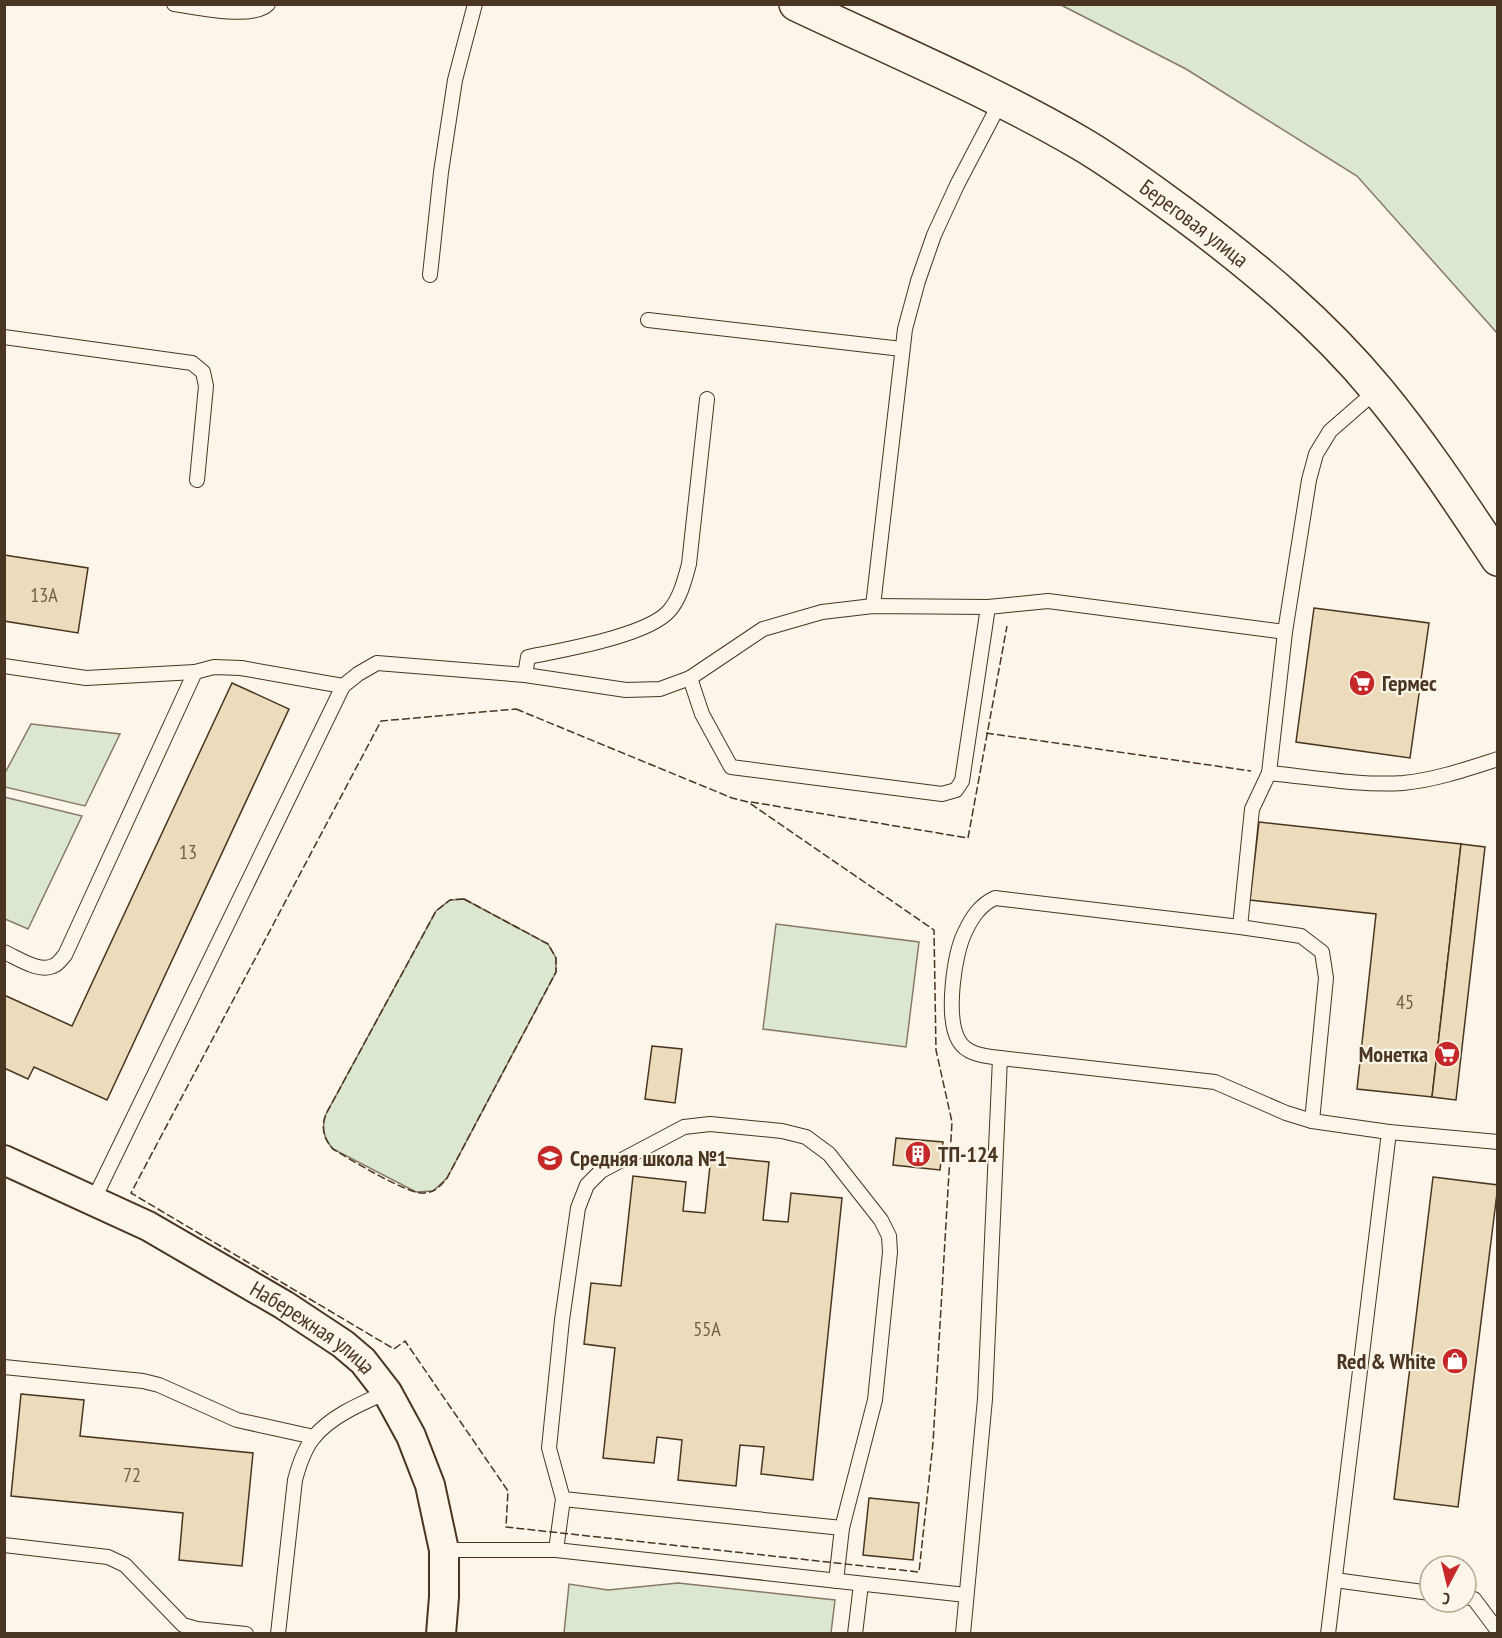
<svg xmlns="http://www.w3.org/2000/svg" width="1502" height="1638" font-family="'PT Sans Narrow',sans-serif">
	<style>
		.green { fill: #dce7d0; stroke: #887966; stroke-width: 1.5 }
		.building { fill: #ecdcbc; stroke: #4a3520; stroke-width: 1.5 }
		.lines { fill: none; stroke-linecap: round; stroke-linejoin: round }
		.service-casing { stroke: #4a3520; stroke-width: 16 }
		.minor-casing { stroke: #4a3520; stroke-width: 32 }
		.secondary-casing { stroke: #4a3520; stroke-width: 36 }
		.service { stroke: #fbf6e9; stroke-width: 14 }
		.minor { stroke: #fbf6e9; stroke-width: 28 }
		.secondary { stroke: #fbf6e9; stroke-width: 33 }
		.fence { stroke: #4a3520; stroke-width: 1.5; stroke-dasharray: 8 3; stroke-linecap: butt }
		.labels { text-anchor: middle; stroke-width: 4.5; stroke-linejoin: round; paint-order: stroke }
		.number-label { font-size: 20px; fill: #725f47 }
		.street-label { font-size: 22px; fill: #4a3520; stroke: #fbf6e9 }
		.poi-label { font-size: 22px; font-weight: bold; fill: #4a3520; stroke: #fbf6e9; text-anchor: start }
	</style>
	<rect width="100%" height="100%" fill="#fbf6e9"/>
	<g class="green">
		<polygon points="1061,5 1497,5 1497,333 1357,176 1186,69"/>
		<polygon points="31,724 120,734 85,806 5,787 5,773"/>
		<polygon points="4,797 82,816 28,929 5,919"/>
		<path d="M 464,899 L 548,944 L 556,958 L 556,972 L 447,1178 L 433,1191 L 416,1192 L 333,1149 C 323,1138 321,1127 326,1114 L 436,911 L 450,900 Z"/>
		<polygon points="776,924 919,942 906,1047 763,1029"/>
		<polygon points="678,1583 835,1600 831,1633 564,1633 569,1584 608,1590"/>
	</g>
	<g class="building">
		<polygon points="4,555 88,568 78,633 4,621"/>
		<polygon points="1314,608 1429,623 1410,758 1296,742"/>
		<polygon points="232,683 289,709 107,1100 34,1067 28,1079 4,1068 4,995 72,1026"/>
		<polygon points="1259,822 1461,844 1432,1097 1357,1089 1376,914 1250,900"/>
		<polygon points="1461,844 1485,847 1456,1100 1432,1097"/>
		<polygon points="652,1046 682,1049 675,1103 645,1099"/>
		<polygon points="896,1138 943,1142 940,1170 893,1165"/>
		<polygon points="711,1156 769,1162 763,1220 788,1222 791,1193 842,1198 813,1480 761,1474 764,1447 740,1445 736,1486 678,1480 682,1440 657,1437 654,1463 603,1458 615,1348 584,1344 591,1283 621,1286 633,1176 686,1182 683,1211 705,1213"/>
		<polygon points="1433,1177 1498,1185 1458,1507 1394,1499"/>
		<polygon points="21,1394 84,1400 80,1436 253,1453 242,1566 179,1560 183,1513 11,1496"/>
		<polygon points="869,1498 919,1503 913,1560 863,1555"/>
	</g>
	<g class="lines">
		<defs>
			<g id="service">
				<path d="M 174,4 C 196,7 253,20 268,4"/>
				<polyline points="430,275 441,172 455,80 475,4"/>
				<polyline points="648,320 902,349"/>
				<polyline points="4,337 192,363 203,372 206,386 197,480"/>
				<polyline points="873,606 905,329 918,281 934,235 957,185 1001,101"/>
				<polyline points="4,666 86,678 195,672"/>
				<path d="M 525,675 L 528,657 C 562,650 647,636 669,611 C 680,599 685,579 689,564 L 707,399"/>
				<polyline points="690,678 702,714 731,767 942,794 956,790 962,781 988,607"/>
				<path d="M 1269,773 C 1312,777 1359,786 1403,783 C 1435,780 1467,769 1498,759"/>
				<polyline points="1240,927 1252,809 1269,773 1285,632 1309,480 1316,454 1330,431 1377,390"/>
				<path d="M 4,952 C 18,958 40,974 55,965 C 59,963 62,958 65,955 L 195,672 L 214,667 L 241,668 L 343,686 L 358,674 L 377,663 L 525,675 L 626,690 L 660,689 L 690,678 L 763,629 L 822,612 L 873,606 L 988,607 L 1048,601 L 1285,632"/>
				<path d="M 1000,1058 C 986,1056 967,1055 959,1041 C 945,1018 954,954 965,932 C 972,917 980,905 995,898 L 1240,927 L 1301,936 L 1322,952 L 1326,978 L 1312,1121 L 1389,1132 L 1328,1634"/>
				<polyline points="1389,1132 1498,1142"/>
				<polyline points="93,1201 343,686"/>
				<polyline points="4,1367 143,1381 159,1385 237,1420 314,1437"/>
				<polyline points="563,1499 842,1528"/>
				<polyline points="4,1545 108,1557 125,1565 183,1625 197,1629 246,1634"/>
				<polyline points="444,1550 556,1550 966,1595"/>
				<polyline points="556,1550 563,1499 549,1448 562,1320 578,1208 587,1185 601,1171 684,1127 710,1124 782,1131 806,1137 829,1154 881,1220 889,1236 890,1252 875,1400 842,1528 836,1581"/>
				<polyline points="1335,1580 1430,1593"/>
				<polyline points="1466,1597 1474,1599 1498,1631"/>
				<path d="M 278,1634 L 295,1480 C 299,1465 304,1449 314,1437 C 332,1415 363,1403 387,1392"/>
				<polyline points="855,1634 861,1584"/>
				<polyline points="963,1634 985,1399 1000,1058 1215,1082 1286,1113 1312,1121"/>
			</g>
			<g id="minor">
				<path id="s1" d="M 4,1160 L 148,1226 L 284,1305 L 343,1344 L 363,1361 L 387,1392 L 411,1436 L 430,1485 L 444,1550 L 444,1597 L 441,1634"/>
			</g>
			<g id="secondary">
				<path id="s2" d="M 796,4 C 891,49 989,90 1080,143 C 1116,164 1149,189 1182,213 C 1252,265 1322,323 1378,391 C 1422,444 1460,502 1498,559"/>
			</g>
		</defs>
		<use href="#service" class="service-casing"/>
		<use href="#minor" class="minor-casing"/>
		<use href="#secondary" class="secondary-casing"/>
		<use href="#service" class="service"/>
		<use href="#minor" class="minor"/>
		<use href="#secondary" class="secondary"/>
		<g class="fence">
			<polygon points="516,709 732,798 748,802 934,930 936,1050 952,1122 933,1443 919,1572 506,1527 508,1491 405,1341 394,1349 131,1193 381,721"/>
			<polyline points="986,733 1251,771"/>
			<polyline points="751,802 968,838 1007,626"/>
			<path d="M 464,899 L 548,944 L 556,958 L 556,972 L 447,1178 C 441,1186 434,1193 423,1193 C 407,1194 349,1159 333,1149 C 323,1138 321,1127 326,1114 L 436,911 L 450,900 Z"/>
		</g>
	</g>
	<defs>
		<symbol id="supermarket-disc" viewBox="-11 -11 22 22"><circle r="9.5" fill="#c62828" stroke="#fbf6e9"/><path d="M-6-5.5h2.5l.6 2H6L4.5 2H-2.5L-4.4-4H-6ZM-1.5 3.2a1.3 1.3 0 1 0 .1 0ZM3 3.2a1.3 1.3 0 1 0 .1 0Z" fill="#fff"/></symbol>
		<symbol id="building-disc" viewBox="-11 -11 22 22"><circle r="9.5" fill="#c62828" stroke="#fbf6e9"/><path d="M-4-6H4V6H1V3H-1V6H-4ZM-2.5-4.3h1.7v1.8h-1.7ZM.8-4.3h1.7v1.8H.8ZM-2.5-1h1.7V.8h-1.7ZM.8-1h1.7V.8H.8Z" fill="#fff"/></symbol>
		<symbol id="school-disc" viewBox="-11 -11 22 22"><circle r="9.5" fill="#c62828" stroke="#fbf6e9"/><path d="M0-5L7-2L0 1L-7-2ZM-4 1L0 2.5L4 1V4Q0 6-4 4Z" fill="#fff"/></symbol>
		<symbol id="shop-disc" viewBox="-11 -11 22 22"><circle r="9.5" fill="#c62828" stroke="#fbf6e9"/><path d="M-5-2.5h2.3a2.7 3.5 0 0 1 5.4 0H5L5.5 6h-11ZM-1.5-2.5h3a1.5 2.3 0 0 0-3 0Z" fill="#fff"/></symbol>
	</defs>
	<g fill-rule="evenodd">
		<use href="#supermarket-disc" x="1347" y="668" width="30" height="30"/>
		<use href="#supermarket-disc" x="1432" y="1039" width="30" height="30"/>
		<use href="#building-disc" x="903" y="1139" width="30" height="30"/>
		<use href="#school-disc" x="535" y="1143" width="30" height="30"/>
		<use href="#shop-disc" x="1440" y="1346" width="30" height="30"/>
	</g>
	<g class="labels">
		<g class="number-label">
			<text x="44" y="602">13А</text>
			<text x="188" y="859">13</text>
			<text x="1405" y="1009">45</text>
			<text x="707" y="1336">55А</text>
			<text x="132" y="1482">72</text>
		</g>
		<g class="street-label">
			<text dy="8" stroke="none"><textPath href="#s2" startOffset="456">Береговая улица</textPath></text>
			<text dy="8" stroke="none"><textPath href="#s1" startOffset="352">Набережная улица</textPath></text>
		</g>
		<g class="poi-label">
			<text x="1382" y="691">Гермес</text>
			<text x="1428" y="1062" text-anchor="end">Монетка</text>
			<text x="938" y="1162">ТП-124</text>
			<text x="570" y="1166">Средняя школа №1</text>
			<text x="1436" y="1369" text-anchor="end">Red &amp; White</text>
		</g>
	</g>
	<rect width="1502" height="1638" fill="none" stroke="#4a3520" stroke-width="12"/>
	<g transform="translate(1448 1584) rotate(187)"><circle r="28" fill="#fbf6e9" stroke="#b4a999" stroke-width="1.5"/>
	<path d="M0-4.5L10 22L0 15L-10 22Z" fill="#c62828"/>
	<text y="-9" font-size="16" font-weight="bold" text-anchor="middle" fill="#4a3520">С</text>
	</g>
</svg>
